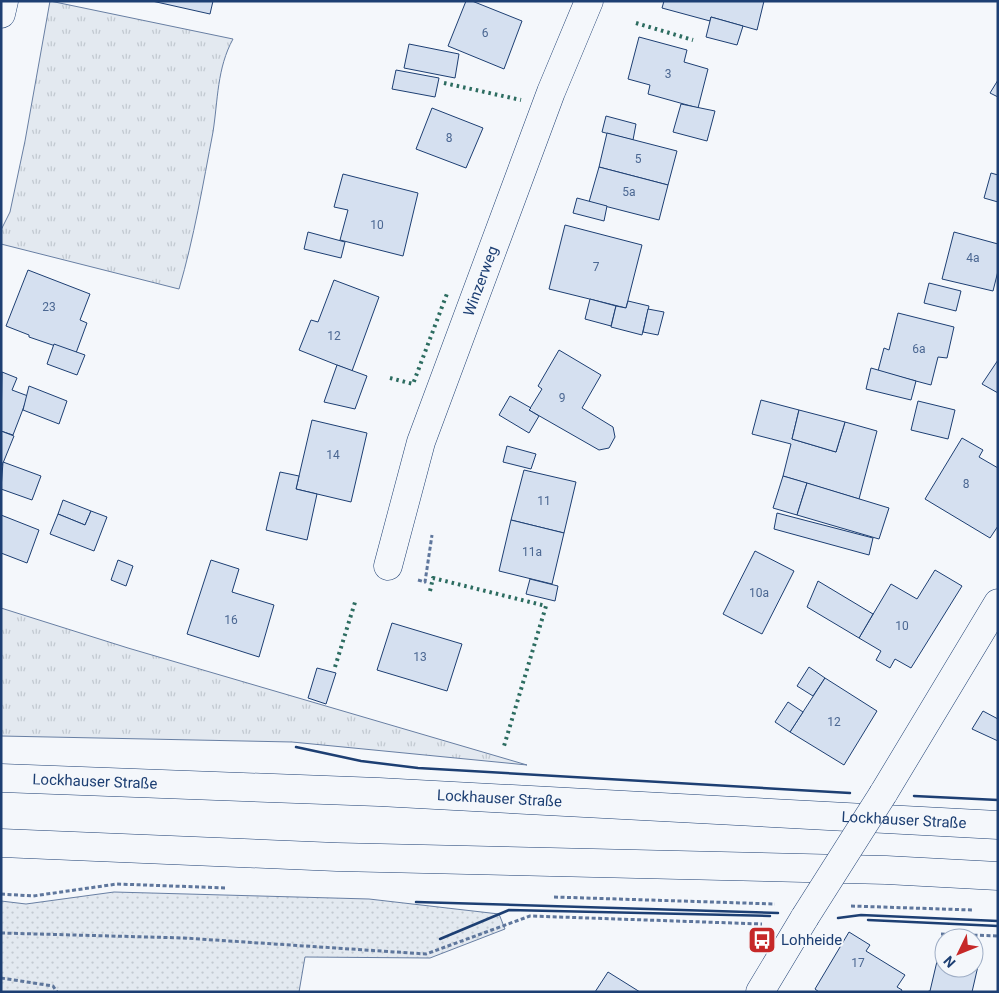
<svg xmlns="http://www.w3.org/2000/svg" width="999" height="993" font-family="Roboto,sans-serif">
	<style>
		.grass { fill: url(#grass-tufts); stroke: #687fa3 }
		.park { fill: url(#park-dots); stroke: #687fa3 }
		.building { fill: #d5e0f0; stroke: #1d3f73 }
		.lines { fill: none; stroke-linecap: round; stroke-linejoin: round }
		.minor-casing { stroke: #1d3f73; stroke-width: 29 }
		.major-casing { stroke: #1d3f73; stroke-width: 29 }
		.path { stroke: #5e769c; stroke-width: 3; stroke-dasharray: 4 2.5; stroke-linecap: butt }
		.minor { stroke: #f4f7fb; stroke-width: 28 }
		.major { stroke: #f4f7fb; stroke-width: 28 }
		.minor-bridge-casing { stroke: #1d3f73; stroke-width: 29; stroke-linecap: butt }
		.minor-bridge { stroke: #f4f7fb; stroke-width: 28 }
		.hedge { stroke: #2c6c60; stroke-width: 4; stroke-dasharray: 2.5 4; stroke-linecap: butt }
		.wall { stroke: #1d3f73; stroke-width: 2.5 }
		.labels { text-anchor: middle; stroke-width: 4; stroke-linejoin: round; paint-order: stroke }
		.number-label { font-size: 12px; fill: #4b6792 }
		.street-label { font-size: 15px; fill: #1d3f73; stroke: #f4f7fb }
		.poi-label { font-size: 15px; fill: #1d3f73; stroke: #f4f7fb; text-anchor: start }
	</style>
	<defs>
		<pattern id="grass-tufts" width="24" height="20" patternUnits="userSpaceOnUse" patternTransform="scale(1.25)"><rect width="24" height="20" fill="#e3e9f0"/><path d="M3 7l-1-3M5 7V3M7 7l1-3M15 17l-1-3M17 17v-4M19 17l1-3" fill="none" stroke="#c2c9d1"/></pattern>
		<pattern id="park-dots" width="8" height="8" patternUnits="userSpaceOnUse" patternTransform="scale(1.25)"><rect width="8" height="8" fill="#e3e9f0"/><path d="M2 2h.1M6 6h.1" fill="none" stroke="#c2c9d1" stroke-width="1.8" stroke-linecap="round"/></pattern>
	</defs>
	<rect width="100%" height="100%" fill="#f4f7fb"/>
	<g class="grass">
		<path d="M 50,1 L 233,39 C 217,68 218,100 213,132 C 203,184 194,238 179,289 L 1,244 L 1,230 L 10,212 L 25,141 Z"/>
		<polygon points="1,608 128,648 527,765 292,742 1,736"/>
	</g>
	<polygon class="park" points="114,892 369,899 499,914 505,929 430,958 305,957 299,992 1,992 1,901 26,904"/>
	<g class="building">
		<polygon points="152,1 213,1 210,14"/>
		<polygon points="466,1 472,1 522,21 504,69 448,46"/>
		<polygon points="664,1 764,1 757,30 711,17 710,21 662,8"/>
		<polygon points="711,17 743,26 737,45 706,37"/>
		<polygon points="639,37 687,50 684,62 708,69 698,108 648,94 650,85 628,79"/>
		<polygon points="409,44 459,54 455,78 404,68"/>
		<polygon points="396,70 439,78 435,97 392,89"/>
		<polygon points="998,80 998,97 990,93"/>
		<polygon points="681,104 715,111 707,141 673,132"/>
		<polygon points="432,108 483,128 466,168 416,149"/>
		<polygon points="606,116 636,124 633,140 602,132"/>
		<polygon points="607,133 677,151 668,185 599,167"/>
		<polygon points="599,167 668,185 659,220 589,202"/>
		<polygon points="991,173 998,175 998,202 984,198"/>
		<polygon points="343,174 418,193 403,256 340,240 348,210 334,207"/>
		<polygon points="577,198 607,206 604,221 573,213"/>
		<polygon points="565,225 642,245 626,308 549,289"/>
		<polygon points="308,232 345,242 341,258 304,249"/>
		<polygon points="954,232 998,244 998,271 993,291 942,279"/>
		<polygon points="28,270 90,294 80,320 87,323 76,353 29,337 29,335 6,326"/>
		<polygon points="334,280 379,297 352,371 299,350 311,320 318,322"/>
		<polygon points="929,283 961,291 956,311 924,303"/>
		<polygon points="590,299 616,306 611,326 585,319"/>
		<polygon points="628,301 649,306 642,335 611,327 616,306 626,308"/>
		<polygon points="648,309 664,312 658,335 643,332"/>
		<polygon points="898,313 954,327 947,358 938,357 931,385 878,371 884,348 889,350"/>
		<polygon points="54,344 85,355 77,375 47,364"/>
		<polygon points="559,350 601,375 582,408 613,427 615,437 609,448 599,450 529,410 542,389 538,386"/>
		<polygon points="998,360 998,393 982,384"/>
		<polygon points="337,365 367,376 355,409 324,402"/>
		<polygon points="871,368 916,381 911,400 866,389"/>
		<polygon points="2,372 17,378 12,390 28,396 13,435 1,431"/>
		<polygon points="29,386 67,401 59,424 23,410"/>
		<polygon points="510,396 531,408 529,410 539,416 529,433 499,415"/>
		<polygon points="761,400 799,410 792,439 836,452 845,422 877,431 859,499 783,476 791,444 752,434"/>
		<polygon points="918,401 955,410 948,439 911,430"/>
		<polygon points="799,410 845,422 836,452 792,439"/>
		<polygon points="312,420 367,433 351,502 296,489"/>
		<polygon points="1,431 14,436 1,468"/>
		<polygon points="962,438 983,450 979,457 998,468 998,526 990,538 925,499"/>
		<polygon points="507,446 536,454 531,469 503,462"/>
		<polygon points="3,462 41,476 32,500 1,489"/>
		<polygon points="524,470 576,482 564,533 511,520"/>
		<polygon points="280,472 299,476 296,489 317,494 307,540 266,530"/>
		<polygon points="783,476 807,483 797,515 773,508"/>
		<polygon points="807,483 889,508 879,539 797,515"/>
		<polygon points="63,500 91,511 85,525 58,514"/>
		<polygon points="91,511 107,517 94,551 50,534 58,514 85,525"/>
		<polygon points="777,513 873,538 869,555 774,529"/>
		<polygon points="1,515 39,530 27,563 1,553"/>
		<polygon points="511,520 564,533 552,584 499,571"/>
		<polygon points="755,551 794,571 762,634 723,614"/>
		<polygon points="118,560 133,566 126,586 111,580"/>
		<polygon points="211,560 239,569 232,592 274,605 259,657 187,634"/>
		<polygon points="935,570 962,586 911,668 895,659 890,668 876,660 881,651 859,638 891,584 917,599"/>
		<polygon points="530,579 558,586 555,601 526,594"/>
		<polygon points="818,581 873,614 859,638 807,607"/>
		<polygon points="392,623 462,644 447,691 377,670"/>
		<polygon points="809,667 825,678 813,696 797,686"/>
		<polygon points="317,668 336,673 326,704 308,698"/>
		<polygon points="825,678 877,711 844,765 790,732"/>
		<polygon points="788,702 803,712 790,732 775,722"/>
		<polygon points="983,711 998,719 998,741 972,729"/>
		<polygon points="849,932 870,945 866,951 905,975 897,987 902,990 901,992 819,992 815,989"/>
		<polygon points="938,957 944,958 944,968 974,968 974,965 978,966 972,992 925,992 930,991"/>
		<polygon points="608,972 640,992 595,992"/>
	</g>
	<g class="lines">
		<defs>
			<g id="minor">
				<polyline points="1,14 4,1"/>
				<path id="s1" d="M 388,566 L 421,442 L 551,92 L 589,1"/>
				<polyline points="883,794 998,603"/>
				<polyline points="760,992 805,917"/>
			</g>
			<g id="major">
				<path id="s2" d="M 1,778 L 379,792 L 998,825"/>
				<polyline points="1,843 337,857 886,870 998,876"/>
			</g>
		</defs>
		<use href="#minor" class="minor-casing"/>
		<use href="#major" class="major-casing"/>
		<g class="path">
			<polyline points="418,580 425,582 432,535"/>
			<polyline points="1,894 33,896 117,884 227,888"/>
			<polyline points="554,897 775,904"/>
			<polyline points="851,906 972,910"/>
			<polyline points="1,933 184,938 426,954 530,916 762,924"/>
			<polyline points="941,934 998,936"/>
			<polyline points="1,978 53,986 57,992"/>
		</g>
		<use href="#minor" class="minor"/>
		<use href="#major" class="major"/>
		<defs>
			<polyline id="minor-bridge" points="805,917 883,794"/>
		</defs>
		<use href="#minor-bridge" class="minor-bridge-casing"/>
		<use href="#minor-bridge" class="minor-bridge"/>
		<g class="hedge">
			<polyline points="636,23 693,40"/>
			<polyline points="444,83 521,100"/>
			<polyline points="390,378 413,384 448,291"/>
			<polyline points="430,591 433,578 546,606 504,746"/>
			<polyline points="335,667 356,599"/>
		</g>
		<g class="wall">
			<polyline points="296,747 361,761 418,768 850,793"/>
			<polyline points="914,796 998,800"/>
			<polyline points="416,902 778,913"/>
			<polyline points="838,918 861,915 998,921"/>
			<polyline points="868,920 998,926"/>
			<polyline points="440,939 509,910 770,916"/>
		</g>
	</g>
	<defs>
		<symbol id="bus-square" viewBox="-11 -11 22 22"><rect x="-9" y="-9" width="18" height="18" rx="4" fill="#c62828" stroke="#f4f7fb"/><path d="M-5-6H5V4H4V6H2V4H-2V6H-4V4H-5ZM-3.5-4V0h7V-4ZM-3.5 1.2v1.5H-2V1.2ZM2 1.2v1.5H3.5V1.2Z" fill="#fff"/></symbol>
	</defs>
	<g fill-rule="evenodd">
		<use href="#bus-square" x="746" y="924" width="32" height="32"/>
	</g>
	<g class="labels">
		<g class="number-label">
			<text x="485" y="37">6</text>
			<text x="668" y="78">3</text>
			<text x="449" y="142">8</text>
			<text x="638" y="163">5</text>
			<text x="629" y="196">5a</text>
			<text x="377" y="229">10</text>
			<text x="973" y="262">4a</text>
			<text x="596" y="271">7</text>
			<text x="49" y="311">23</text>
			<text x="334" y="340">12</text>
			<text x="919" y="353">6a</text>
			<text x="562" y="402">9</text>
			<text x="333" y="459">14</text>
			<text x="966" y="488">8</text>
			<text x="544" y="505">11</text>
			<text x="532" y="556">11a</text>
			<text x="759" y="597">10a</text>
			<text x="231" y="624">16</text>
			<text x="902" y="630">10</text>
			<text x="420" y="661">13</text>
			<text x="834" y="726">12</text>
			<text x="858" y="967">17</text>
		</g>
		<g class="street-label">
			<text dy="5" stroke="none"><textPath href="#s1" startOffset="300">Winzerweg</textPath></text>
			<text dy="5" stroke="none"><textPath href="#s2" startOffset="94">Lockhauser Straße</textPath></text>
			<text dy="5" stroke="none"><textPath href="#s2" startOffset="499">Lockhauser Straße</textPath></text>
			<text dy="5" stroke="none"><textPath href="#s2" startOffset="904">Lockhauser Straße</textPath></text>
		</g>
		<g class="poi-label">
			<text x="781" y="945">Lohheide</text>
		</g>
	</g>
	<rect width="999" height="993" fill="none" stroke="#1d3f73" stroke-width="5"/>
	<g transform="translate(959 953) rotate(227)"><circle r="24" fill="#f4f7fb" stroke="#9eadc5"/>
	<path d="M0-4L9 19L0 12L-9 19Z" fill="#c62828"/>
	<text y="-8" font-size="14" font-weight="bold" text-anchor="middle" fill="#1d3f73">N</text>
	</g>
</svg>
